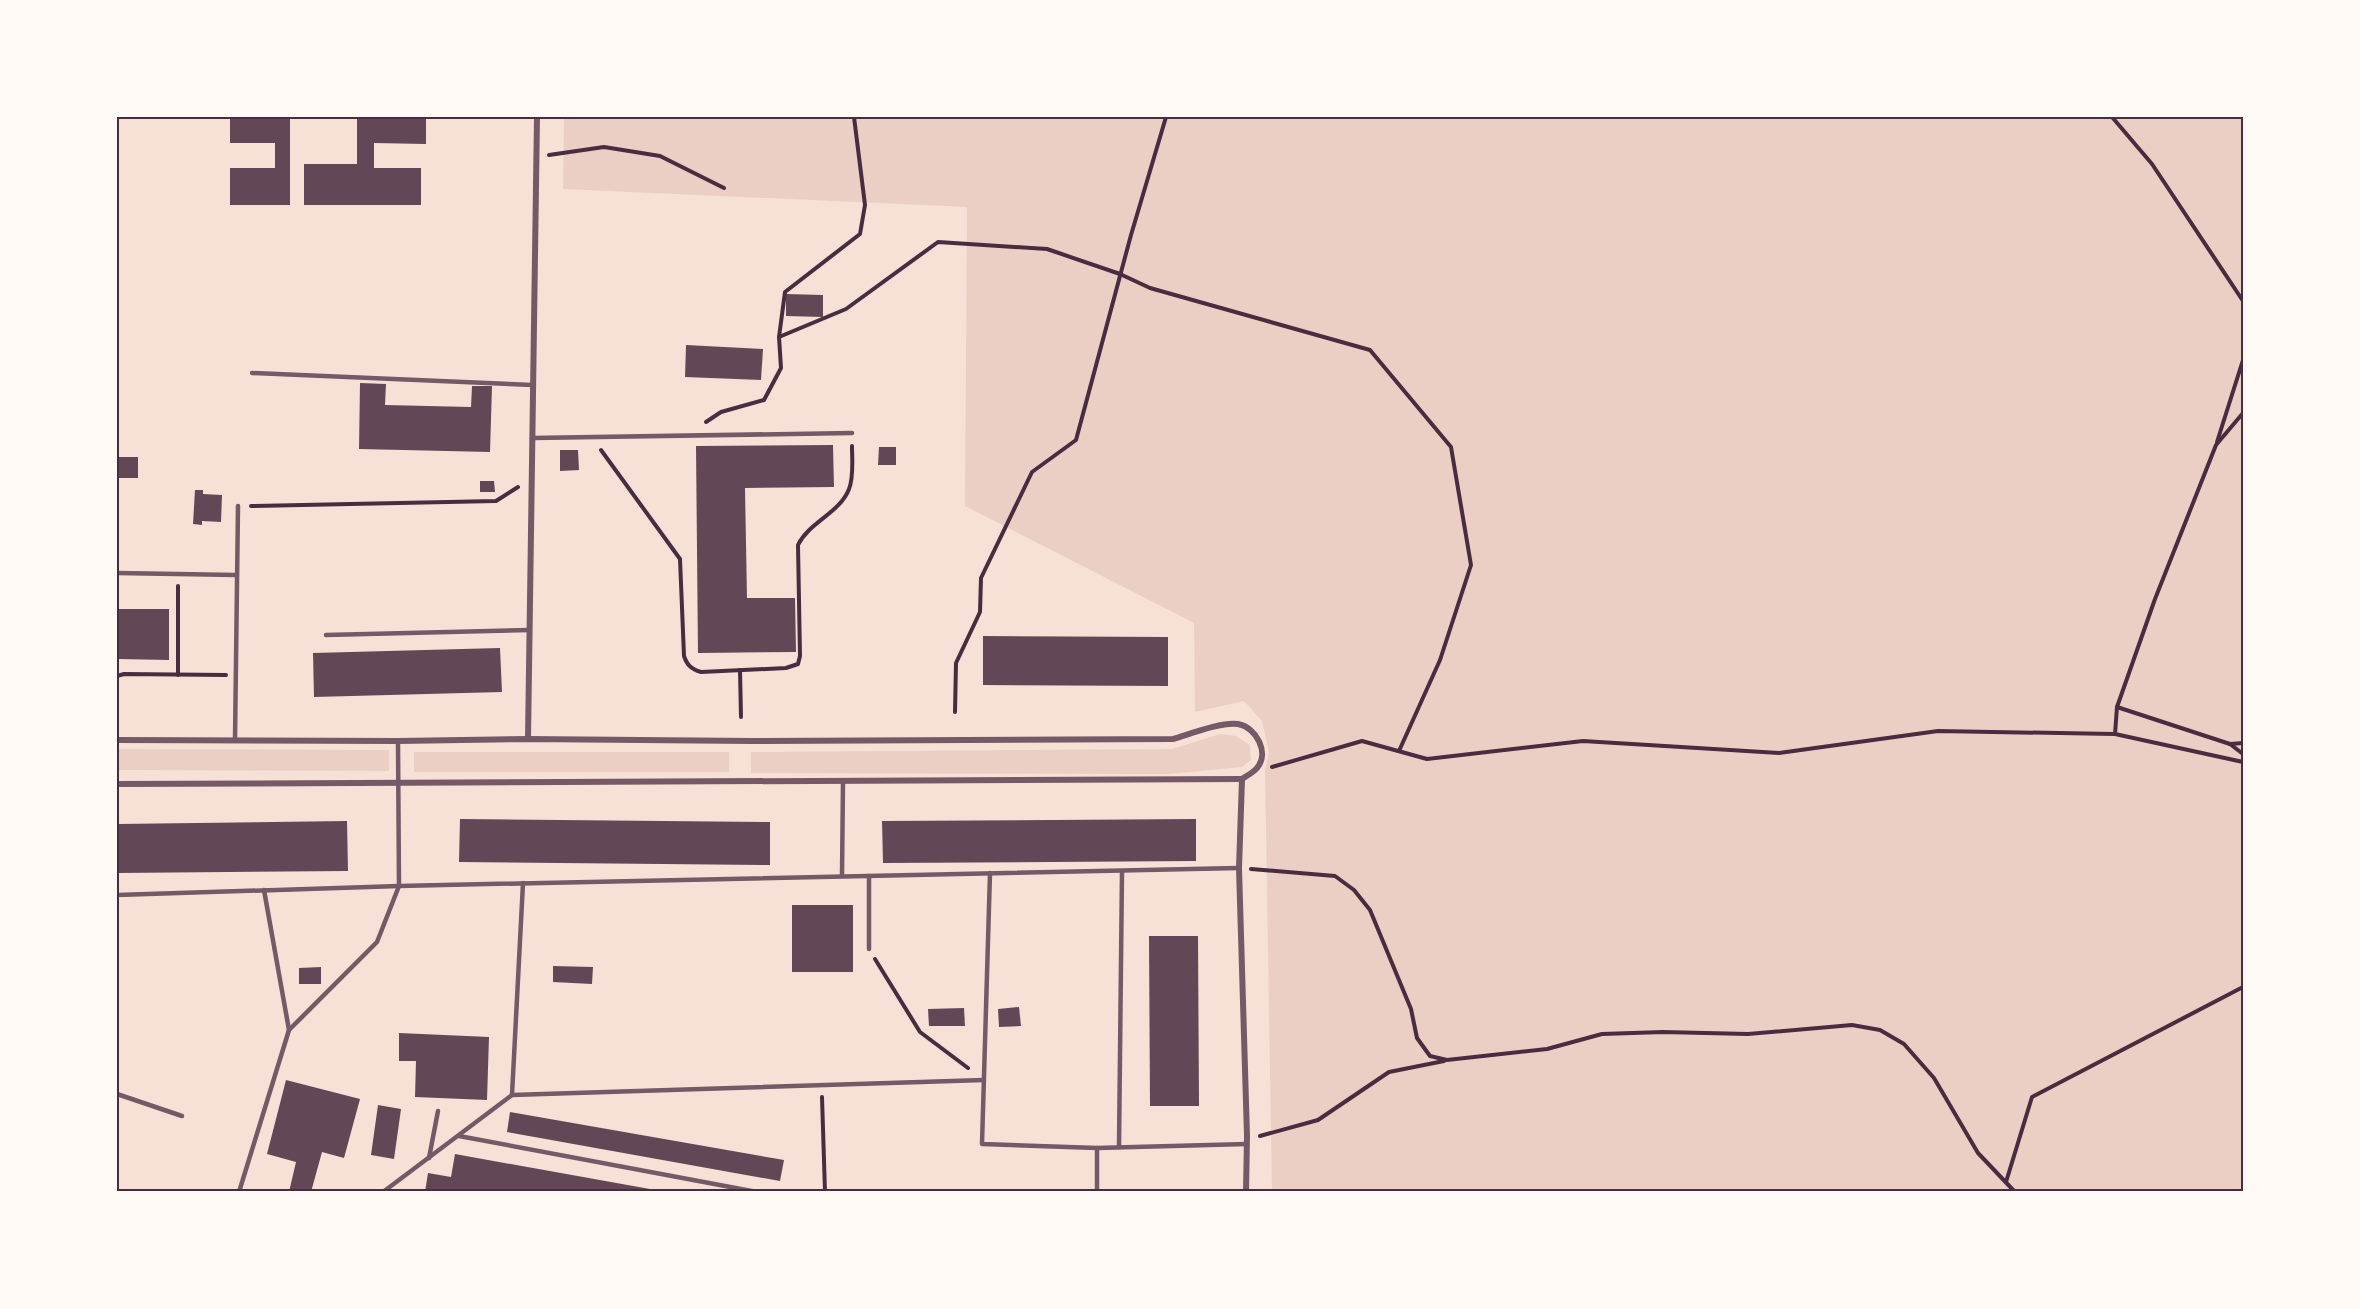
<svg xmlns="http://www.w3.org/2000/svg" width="2360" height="1309" font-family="'Sofia Sans Condensed',sans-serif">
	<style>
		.green { fill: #ebcfc5 }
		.building { fill: #644757 }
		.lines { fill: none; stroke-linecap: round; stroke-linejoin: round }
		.path { stroke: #4a2c40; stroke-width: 4 }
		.service { stroke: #755966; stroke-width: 4.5 }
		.minor { stroke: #755966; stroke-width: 6 }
		.neatline { fill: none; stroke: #4a2c40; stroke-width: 2 }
	</style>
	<rect width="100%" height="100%" fill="#f7e1d7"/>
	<g class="green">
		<polygon points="564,117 2243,117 2243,1192 1272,1192 1265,769 1269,752 1262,721 1244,701 1195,712 1194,623 965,506 967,207 563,189"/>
		<polygon points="1220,734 1236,736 1250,745 1251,760 1242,767 1170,774 751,773 751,752 1172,749"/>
		<polygon points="117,749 389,750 389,771 117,770"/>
		<rect x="414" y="752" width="315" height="20"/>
	</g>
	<g class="building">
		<polygon points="230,117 290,117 290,205 230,205 230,168 275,168 275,143 230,143"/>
		<polygon points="357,117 426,117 426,144 374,143 374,168 421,168 421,205 304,205 304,164 357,164"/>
		<polygon points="786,294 823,295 823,317 786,316"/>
		<polygon points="686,345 763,349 761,380 685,377"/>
		<polygon points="360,383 386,384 385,405 471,407 472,386 492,386 490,452 359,449"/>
		<polygon points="833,445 834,487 745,488 747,598 795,598 796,652 698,653 696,446"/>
		<polygon points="879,447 896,447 896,465 878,465"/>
		<polygon points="560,450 578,450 579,470 560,471"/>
		<rect x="117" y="457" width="21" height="21"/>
		<polygon points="480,481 494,481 495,492 480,492"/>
		<polygon points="195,490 203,490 203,494 222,495 221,522 202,521 202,525 193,524"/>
		<polygon points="117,609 169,609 169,660 117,659"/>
		<polygon points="983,636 1168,637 1168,686 983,685"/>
		<polygon points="500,648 502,692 314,697 313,653"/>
		<polygon points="460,819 770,822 770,865 459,862"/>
		<polygon points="1196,819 1196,861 883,863 882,821"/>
		<polygon points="347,821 348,871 117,873 117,824"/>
		<rect x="792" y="905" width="61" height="67"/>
		<polygon points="1149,936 1198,936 1199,1106 1150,1106"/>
		<polygon points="553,966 593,967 592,984 553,982"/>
		<polygon points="321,967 321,984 299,984 299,968"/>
		<polygon points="1019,1007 1021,1026 999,1027 998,1009"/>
		<polygon points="964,1008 965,1026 929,1026 928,1009"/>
		<polygon points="399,1033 489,1037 487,1100 415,1097 416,1061 399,1061"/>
		<polygon points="286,1080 360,1099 344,1158 322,1152 311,1192 289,1192 296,1162 267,1154"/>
		<polygon points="378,1105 401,1109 394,1159 371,1155"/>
		<polygon points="510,1112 784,1160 780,1181 507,1132"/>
		<polygon points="455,1154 661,1191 661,1192 425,1192 428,1173 451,1177"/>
	</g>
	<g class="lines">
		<g class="path">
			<polyline points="2112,117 2152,164 2243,301"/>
			<polyline points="549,155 604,147 660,156 724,188"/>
			<polyline points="779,337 846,309 938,242 1047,249 1120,274 1150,288 1370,350 1451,447 1471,565 1440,660 1399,751"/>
			<polyline points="706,422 721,412 764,400 781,368 779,337 785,292 860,234 865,205 854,117"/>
			<polyline points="2217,442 2243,360"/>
			<path d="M 601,450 L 680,559 L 684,656 C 687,665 691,669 701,672 L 786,668 L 798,664 L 800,656 L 798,545 C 809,522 840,513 849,489 C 854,477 852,459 852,446"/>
			<polyline points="251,506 496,501 518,487"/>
			<polyline points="178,586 178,675"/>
			<polyline points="740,670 741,717"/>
			<polyline points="117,676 124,674 226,675"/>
			<polyline points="2117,707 2230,744 2243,754"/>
			<polyline points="955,712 956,663 980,612 981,578 1032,472 1076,440 1131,235 1166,117"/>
			<polyline points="2115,734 2117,707 2155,599 2216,445 2243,413"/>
			<polyline points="2230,744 2243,743"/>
			<polyline points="1272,767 1362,741 1427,759 1583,741 1779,753 1938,731 2115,734 2243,762"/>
			<polyline points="1251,869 1335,876 1354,890 1370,910 1411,1009 1417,1038 1430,1056 1447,1060 1547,1049 1602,1034 1663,1032 1748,1034 1852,1025 1880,1030 1904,1044 1934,1078 1978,1153 2015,1192"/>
			<polyline points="875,959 920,1032 968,1068"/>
			<polyline points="822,1097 825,1192"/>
			<polyline points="1260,1136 1318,1120 1389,1072 1444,1061"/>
			<polyline points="2006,1182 2032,1097 2243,987"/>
		</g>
		<g class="service">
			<polyline points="252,373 533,385"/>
			<polyline points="532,438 852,433"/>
			<polyline points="117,573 236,575"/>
			<polyline points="326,635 530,630"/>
			<polyline points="235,740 238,506"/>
			<polyline points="990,873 982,1144 1097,1148 1097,1192"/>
			<polyline points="842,876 843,781"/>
			<polyline points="117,895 399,886 1239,868"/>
			<polyline points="869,949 869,876"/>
			<polyline points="289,1030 377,942 399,886 398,741"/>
			<polyline points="117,1094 182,1116"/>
			<polyline points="512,1095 984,1080"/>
			<polyline points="459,1136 757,1192"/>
			<polyline points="1119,1147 1122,871"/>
			<polyline points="1097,1148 1247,1144"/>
			<polyline points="429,1158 438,1111"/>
			<polyline points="239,1192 289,1030 264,890"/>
			<polyline points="383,1192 512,1095 523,883"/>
		</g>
		<g class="minor">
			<polyline points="528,739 537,117"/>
			<path d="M 117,740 L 398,741 L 528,739 L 752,741 L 1173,739 C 1190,734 1220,722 1238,724 C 1256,727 1270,753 1257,768 C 1253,773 1246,776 1242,779"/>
			<polyline points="1242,779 1239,868 1247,1136 1246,1192"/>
			<polyline points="117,784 1242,779"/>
		</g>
	</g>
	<rect width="2360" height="1309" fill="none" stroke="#fffaf5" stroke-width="237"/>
	<rect x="118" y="118" width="2124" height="1072" class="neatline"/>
</svg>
